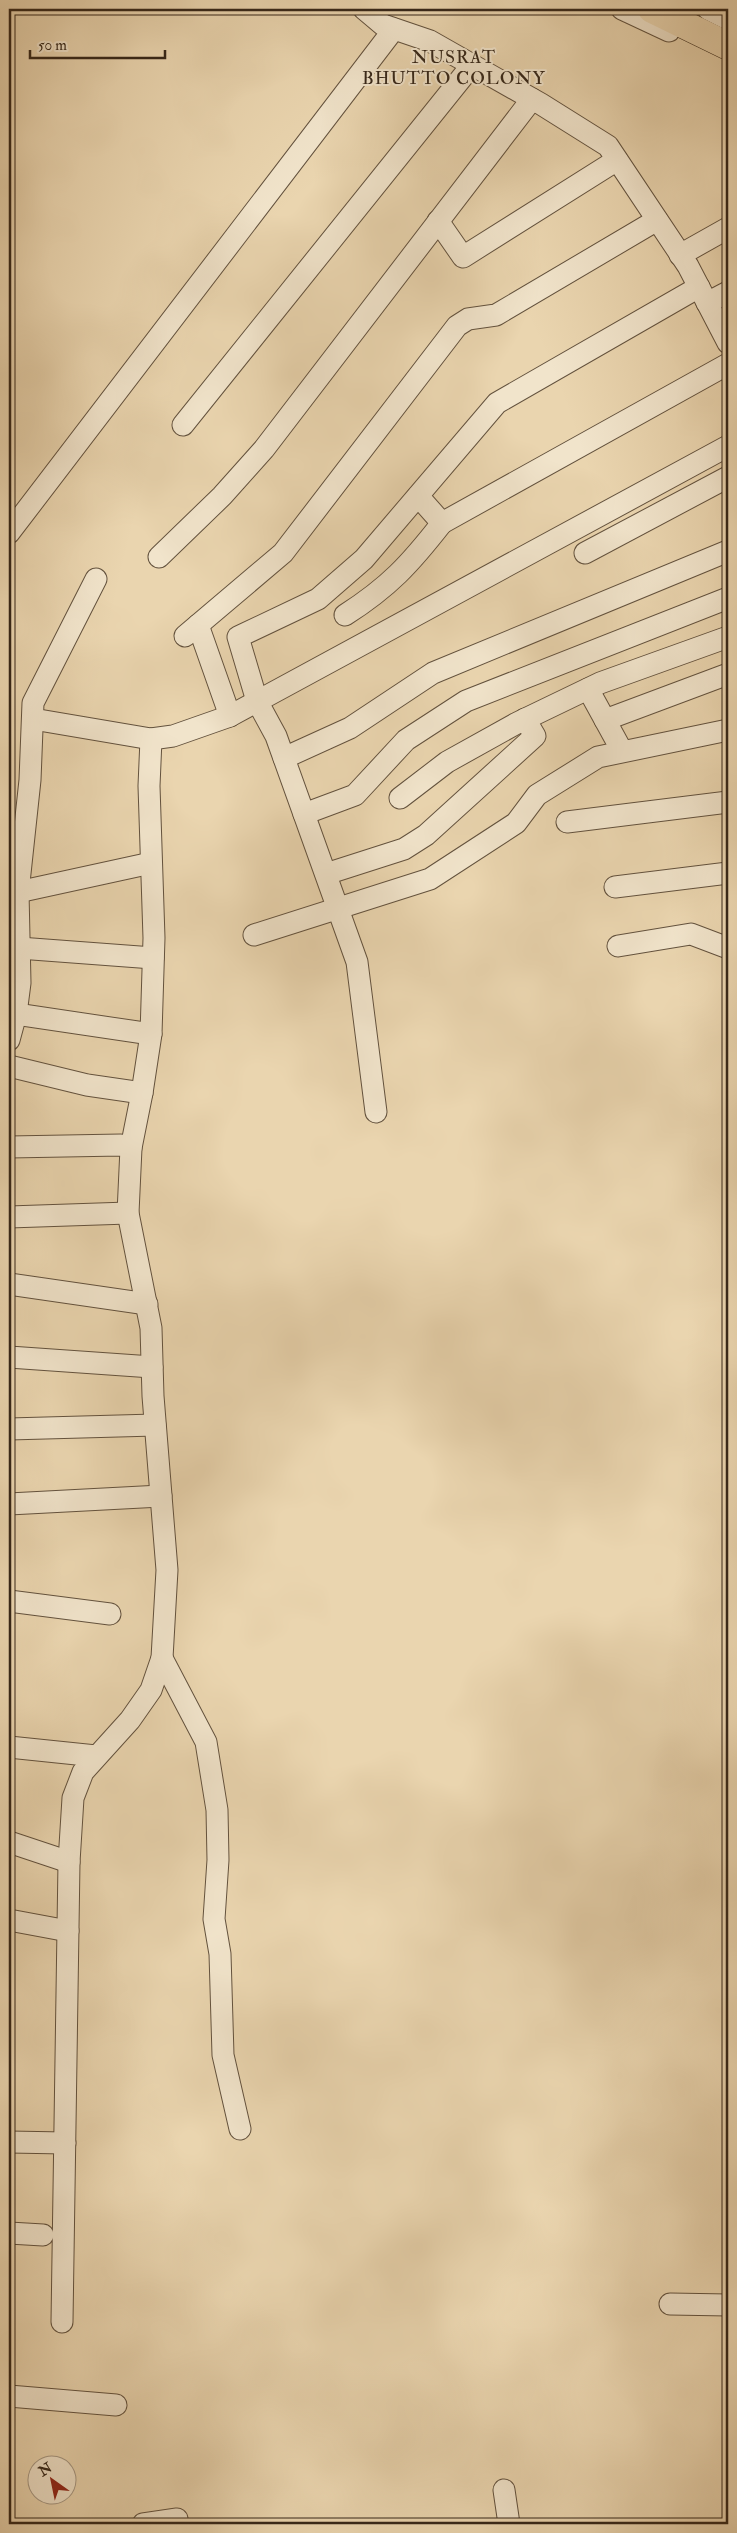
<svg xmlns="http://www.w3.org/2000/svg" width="737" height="2533" font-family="'IM FELL Double Pica',serif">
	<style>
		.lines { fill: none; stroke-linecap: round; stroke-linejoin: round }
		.minor-casing { stroke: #63523e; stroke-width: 23 }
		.major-casing { stroke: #362719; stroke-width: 29 }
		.minor { stroke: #f1e4cb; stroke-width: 21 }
		.major { stroke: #ead5af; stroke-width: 28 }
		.labels { text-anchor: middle; stroke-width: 4; stroke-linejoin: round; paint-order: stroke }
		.neighbourhood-label { font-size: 18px; letter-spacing: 1px; fill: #362719; stroke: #f1e4cb }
	</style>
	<rect width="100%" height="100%" fill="#ead5af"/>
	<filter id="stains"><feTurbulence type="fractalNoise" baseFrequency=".004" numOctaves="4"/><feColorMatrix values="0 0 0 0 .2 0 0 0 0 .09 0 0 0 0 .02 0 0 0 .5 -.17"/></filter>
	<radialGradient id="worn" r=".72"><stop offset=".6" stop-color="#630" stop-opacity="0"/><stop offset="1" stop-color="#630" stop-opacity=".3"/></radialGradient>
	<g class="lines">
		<defs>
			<g id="minor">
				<polyline points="364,9 383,25 430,41 541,104 608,146 688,266 728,343"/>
				<polyline points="622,9 669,31"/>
				<polyline points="708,9 728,19"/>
				<polyline points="438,221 463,257 617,160"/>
				<polyline points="680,255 728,228"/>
				<polyline points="707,303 728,292"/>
				<polyline points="183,425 472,65"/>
				<polyline points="418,496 442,523 728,364"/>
				<polyline points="9,533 394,29"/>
				<polyline points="585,553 728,477"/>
				<polyline points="159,557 222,496 264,449 532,99"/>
				<path d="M 345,615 C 389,587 410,564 442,523"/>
				<polyline points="198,625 230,716"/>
				<polyline points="185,636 283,553 457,326 468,319 496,315 657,220"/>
				<polyline points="588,689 622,751"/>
				<polyline points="33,719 151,739 173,736 230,716 728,446"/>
				<polyline points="605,720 728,674"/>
				<polyline points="284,758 350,728 433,673 728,551"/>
				<polyline points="400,798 447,762 517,723 600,683 728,637"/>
				<polyline points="304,814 355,795 406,740 466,701 728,598"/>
				<polyline points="567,822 728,802"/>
				<polyline points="326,874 404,849 426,835 535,736 525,719"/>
				<polyline points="615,887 728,873"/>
				<polyline points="18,892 151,863"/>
				<polyline points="254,935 430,879 516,823 537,795 598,757 728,730"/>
				<polyline points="618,946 691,934 728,948"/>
				<polyline points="19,948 153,958"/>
				<polyline points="16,1014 151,1034"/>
				<polyline points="9,1040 16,1014 20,983 18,892 30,780 33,703 96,579"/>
				<polyline points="9,1066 87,1085 142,1093"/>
				<polyline points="376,1112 357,962 276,736 257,701 238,637 318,599 364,559 497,403 699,287"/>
				<polyline points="9,1147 121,1145 131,1148"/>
				<polyline points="9,1217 128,1213"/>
				<polyline points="9,1284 147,1304"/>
				<polyline points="9,1357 152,1367"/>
				<polyline points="9,1429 155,1425"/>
				<polyline points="9,1504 161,1496"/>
				<polyline points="9,1601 110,1614"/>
				<polyline points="162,1658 206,1742 217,1810 218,1860 214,1919 220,1954 223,2055 240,2129"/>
				<polyline points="9,1747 96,1756"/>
				<polyline points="9,1842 69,1862"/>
				<polyline points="9,1920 68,1931"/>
				<polyline points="9,2142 65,2143"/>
				<polyline points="9,2233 43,2235"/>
				<polyline points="670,2304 728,2305"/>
				<polyline points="62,2322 69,1862 73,1798 83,1772 130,1720 151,1690 162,1658 167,1570 153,1396 151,1328 128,1213 131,1148 142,1093 151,1034 154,938 149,786 151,739"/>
				<polyline points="9,2396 116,2405"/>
				<polyline points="504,2490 509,2524"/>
				<polyline points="143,2524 177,2519"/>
			</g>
			<polyline id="major" points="652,9 728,46"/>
		</defs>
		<use href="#minor" class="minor-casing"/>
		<use href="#major" class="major-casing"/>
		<use href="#minor" class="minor"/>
		<use href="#major" class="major"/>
	</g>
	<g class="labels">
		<g class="neighbourhood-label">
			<text x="454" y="63">NUSRAT<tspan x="454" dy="21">BHUTTO COLONY</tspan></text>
		</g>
	</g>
	<rect width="737" height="2533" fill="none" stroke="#ead5af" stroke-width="30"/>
	<rect x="10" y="10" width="717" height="2513" fill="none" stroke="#362719" stroke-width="2.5"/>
	<rect x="15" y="15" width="707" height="2503" fill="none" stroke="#362719"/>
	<g transform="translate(52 2480) rotate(327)"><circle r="24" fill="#f1e4cb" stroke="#a69884"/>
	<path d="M0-4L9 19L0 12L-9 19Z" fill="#8f2418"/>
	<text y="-8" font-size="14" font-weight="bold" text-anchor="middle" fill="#362719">N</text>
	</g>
	<path d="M30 50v8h135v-8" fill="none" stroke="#362719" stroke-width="2.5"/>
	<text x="38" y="50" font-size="15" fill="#362719" stroke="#f1e4cb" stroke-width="4" paint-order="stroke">50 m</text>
	<rect width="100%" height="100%" filter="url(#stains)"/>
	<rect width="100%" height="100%" fill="url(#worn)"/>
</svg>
